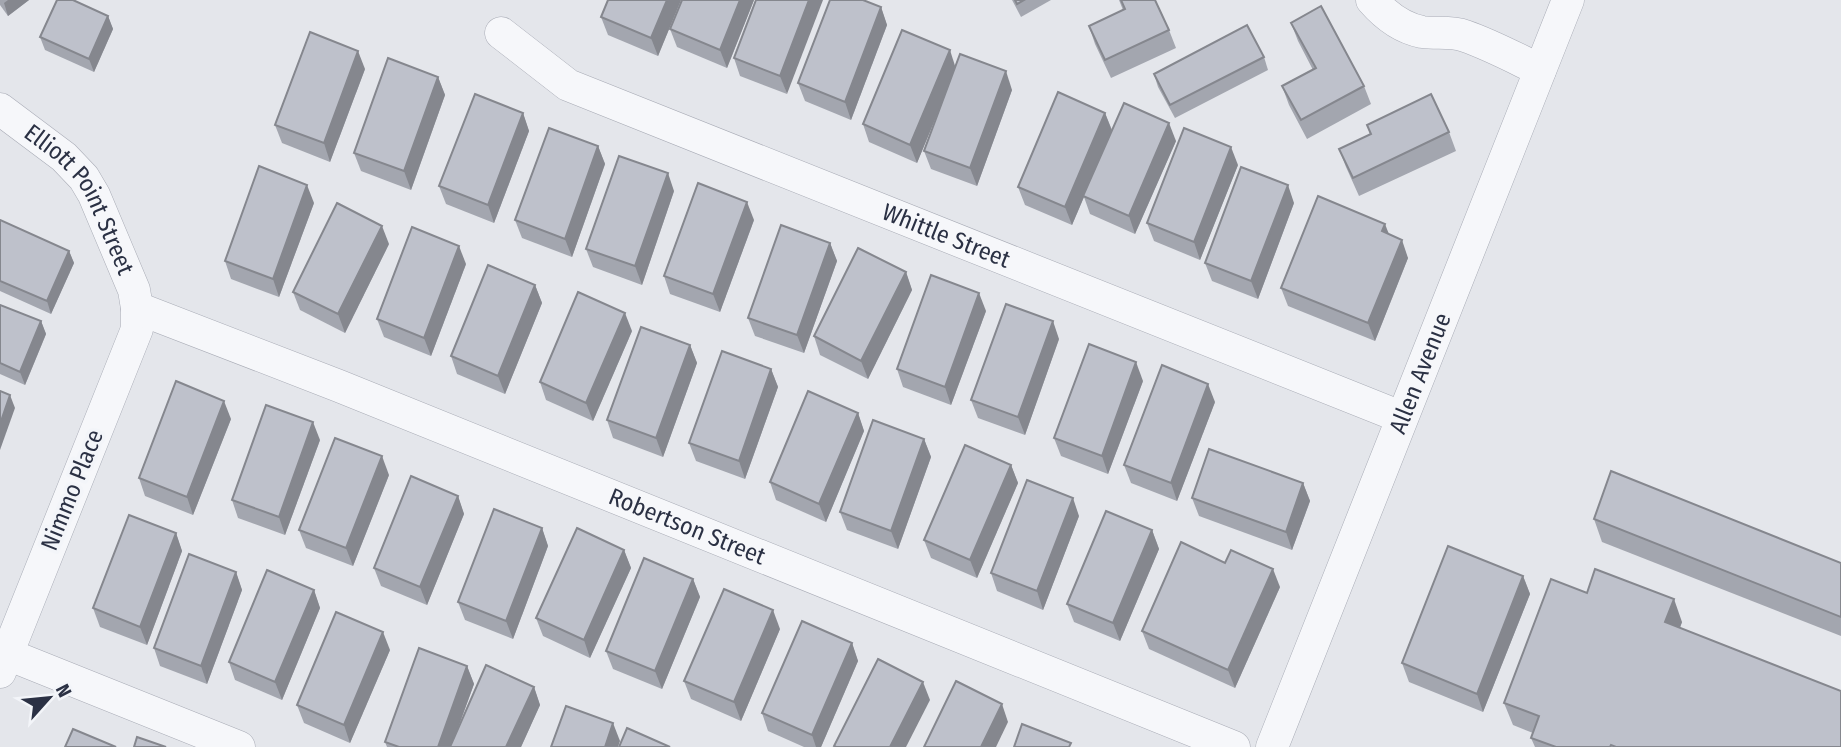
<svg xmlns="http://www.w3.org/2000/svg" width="1841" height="747" font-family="'Fira Sans Condensed',sans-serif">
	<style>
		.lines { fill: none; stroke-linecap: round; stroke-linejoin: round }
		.minor-casing { stroke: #a9acb6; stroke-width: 33 }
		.minor { stroke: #f6f7fa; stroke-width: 32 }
		.wall { fill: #a3a6af }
		.shaded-wall { fill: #85878e }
		.building { fill: #bec1cb; stroke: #85878e; stroke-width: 2 }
		.labels { text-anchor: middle; stroke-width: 7; stroke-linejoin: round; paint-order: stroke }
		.street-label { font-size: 24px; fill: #2b3144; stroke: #f3f5f9 }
	</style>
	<rect width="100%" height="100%" fill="#e4e6eb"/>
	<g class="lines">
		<defs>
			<g id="minor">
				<path d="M 1372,0 C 1385,15 1402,28 1422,32 C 1437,34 1451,31 1465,36 C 1491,45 1515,58 1540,70"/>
				<path id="s1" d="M 501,33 L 568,85 L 1401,417"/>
				<path id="s2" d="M 0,109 L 64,157 L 84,178 L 94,195 L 134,290 L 137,308 L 137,329 L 0,672"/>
				<path id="s3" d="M 137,308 L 339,386 L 1234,747"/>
				<polyline points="7,654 239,747"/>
				<path id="s4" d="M 1272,747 L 1568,0"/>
			</g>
		</defs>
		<use href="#minor" class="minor-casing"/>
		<use href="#minor" class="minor"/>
	</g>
	<g class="wall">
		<polygon points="0,0 29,0 8,16 0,5"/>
		<polygon points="681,0 658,56 608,35 601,17"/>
		<polygon points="754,0 727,68 677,47 670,29"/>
		<polygon points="756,0 787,94 740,76 734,58"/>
		<polygon points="1012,0 1051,0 1021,17"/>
		<polygon points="1119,0 1155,0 1169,30 1176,48 1111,78 1095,44 1089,26 1123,10"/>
		<polygon points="881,7 887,25 851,120 805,101 798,83"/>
		<polygon points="108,16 113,29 94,72 45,50 40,37"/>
		<polygon points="1291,23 1364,86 1371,104 1307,139 1289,105 1282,86 1313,70 1298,41"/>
		<polygon points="1264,57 1268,70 1175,118 1158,87 1154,74"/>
		<polygon points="955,66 1012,90 977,186 931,169 924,151 940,107 917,163 869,142 863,124"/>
		<polygon points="365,69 330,162 282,143 275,125"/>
		<polygon points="438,77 445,95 411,190 361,171 354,153"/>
		<polygon points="523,113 529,131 494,223 446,204 439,186"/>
		<polygon points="1105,113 1112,130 1176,141 1135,234 1090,214 1084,197 1072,225 1025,205 1018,187"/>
		<polygon points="1367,125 1449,132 1456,151 1359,196 1346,167 1339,149 1370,134"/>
		<polygon points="598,146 605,164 572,257 522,238 515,220"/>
		<polygon points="1238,165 1200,260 1154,241 1147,223"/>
		<polygon points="674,191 642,285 593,267 586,249"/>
		<polygon points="314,203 279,297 231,279 225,261"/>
		<polygon points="1294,203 1258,299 1212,281 1205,263"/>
		<polygon points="0,220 69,251 74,263 51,314 0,291"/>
		<polygon points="754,220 720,312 670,294 664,276"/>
		<polygon points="1389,234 1408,258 1375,341 1288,306 1281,288"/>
		<polygon points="830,243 837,261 804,353 755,336 748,318"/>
		<polygon points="389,244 345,333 300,310 293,292"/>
		<polygon points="466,264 431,356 384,337 377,319"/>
		<polygon points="906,272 912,290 868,379 820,355 814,336"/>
		<polygon points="535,285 542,303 505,394 457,374 451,356"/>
		<polygon points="0,305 41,321 46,334 25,385 0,374"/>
		<polygon points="986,311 951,405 903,387 897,369"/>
		<polygon points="632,331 593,421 546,400 540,382"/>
		<polygon points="1059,339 1025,435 978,418 971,400"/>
		<polygon points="690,345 697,363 663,457 613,438 607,420"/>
		<polygon points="771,369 778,387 745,479 696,461 689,443"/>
		<polygon points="1143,381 1108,474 1061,456 1054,438"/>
		<polygon points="1215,402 1177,501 1131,483 1124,465"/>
		<polygon points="858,413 864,431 826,522 776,500 770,482"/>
		<polygon points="231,419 193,515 145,496 139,478"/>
		<polygon points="924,439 931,457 898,549 847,530 840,512"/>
		<polygon points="320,440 285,535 238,518 232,500"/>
		<polygon points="1011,465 1018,483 977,578 931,558 924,540"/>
		<polygon points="389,475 353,566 306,548 299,530"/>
		<polygon points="1303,483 1310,501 1292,550 1199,516 1192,498"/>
		<polygon points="458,496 464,514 427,605 381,586 374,568"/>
		<polygon points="1079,516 1043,610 997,591 991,573"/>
		<polygon points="1594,519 1841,563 1841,636 1602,542"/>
		<polygon points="542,528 548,546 513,639 465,620 458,602"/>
		<polygon points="1152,530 1159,549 1120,641 1074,622 1067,604"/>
		<polygon points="176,533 182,551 147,645 100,627 93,608"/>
		<polygon points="624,550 631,568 590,658 543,636 536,618"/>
		<polygon points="236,572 242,590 207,684 160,666 154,648"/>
		<polygon points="1523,576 1530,594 1483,712 1409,682 1402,663"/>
		<polygon points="693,579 700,597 662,689 613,669 606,651"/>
		<polygon points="1280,587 1235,688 1149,649 1142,631"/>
		<polygon points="314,590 320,608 282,700 235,680 229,662"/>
		<polygon points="1587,593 1682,622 1680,628 1841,747 1535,747 1531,738 1533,733 1513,725 1504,703"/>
		<polygon points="780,629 741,721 691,699 684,681"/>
		<polygon points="852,643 858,661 821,747 804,747 768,731 762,713"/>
		<polygon points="390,650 350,743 304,723 297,705"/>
		<polygon points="467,666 474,684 458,728 534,687 540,705 521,747 387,747 385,742"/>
	</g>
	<g class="shaded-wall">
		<polygon points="8,0 29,0 8,16 4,3"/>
		<polygon points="667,0 681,0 658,56 651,38"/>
		<polygon points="740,0 754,0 727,68 720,50"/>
		<polygon points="809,0 823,0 787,94 780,76"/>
		<polygon points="881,7 887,25 851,120 845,102"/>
		<polygon points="108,16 113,29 94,72 89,59"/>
		<polygon points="950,50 956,69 917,163 910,145"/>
		<polygon points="358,51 365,69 330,162 324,143"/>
		<polygon points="1006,71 1012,90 977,186 970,168"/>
		<polygon points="438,77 445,95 411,190 404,171"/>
		<polygon points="523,113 529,131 494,223 488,205"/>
		<polygon points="1105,113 1112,131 1072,225 1065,207"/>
		<polygon points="1169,123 1176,141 1135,234 1129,216"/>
		<polygon points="598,146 605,164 572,257 565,239"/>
		<polygon points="1231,147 1238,165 1200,260 1194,242"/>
		<polygon points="668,173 674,191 642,285 635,266"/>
		<polygon points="307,185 314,203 279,297 273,279"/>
		<polygon points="1288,185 1294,203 1258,299 1251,281"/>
		<polygon points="747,202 754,220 720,312 713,294"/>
		<polygon points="1385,224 1392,242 1382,231"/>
		<polygon points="382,226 389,244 345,333 338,314"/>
		<polygon points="1402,240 1408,258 1375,341 1368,323"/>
		<polygon points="830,243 837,261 804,353 797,335"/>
		<polygon points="459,246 466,264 431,356 424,338"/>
		<polygon points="69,251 74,263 51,314 47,301"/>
		<polygon points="906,272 912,290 868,379 861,361"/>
		<polygon points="535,285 542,303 505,394 498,376"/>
		<polygon points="979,293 986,311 951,405 945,387"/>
		<polygon points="625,313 632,331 593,421 586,403"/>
		<polygon points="41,321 46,334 25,385 20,372"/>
		<polygon points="1053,321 1059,339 1025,435 1018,417"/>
		<polygon points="690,345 697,363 663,457 656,438"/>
		<polygon points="1136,362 1143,381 1108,474 1102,456"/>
		<polygon points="771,369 778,387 745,479 739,461"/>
		<polygon points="1208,384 1215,402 1177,501 1171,483"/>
		<polygon points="10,395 15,408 0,450 0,424"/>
		<polygon points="224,401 231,419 193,515 187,497"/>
		<polygon points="858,413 864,431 826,522 819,504"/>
		<polygon points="313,422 320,440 285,535 279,517"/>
		<polygon points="924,439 931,457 898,549 891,531"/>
		<polygon points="382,456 389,475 353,566 346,548"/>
		<polygon points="1011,465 1018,483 977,578 970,560"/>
		<polygon points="1303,483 1310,501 1292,550 1286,532"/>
		<polygon points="458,496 464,514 427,605 420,587"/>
		<polygon points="1073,498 1079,516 1043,610 1037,591"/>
		<polygon points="542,528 548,546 513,639 506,621"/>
		<polygon points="1152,530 1159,549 1120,641 1113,623"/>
		<polygon points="176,533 182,551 147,645 140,627"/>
		<polygon points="624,550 631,568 590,658 584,640"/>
		<polygon points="1273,569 1280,587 1235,688 1228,670"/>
		<polygon points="236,572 242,590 207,684 201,666"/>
		<polygon points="1523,576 1530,594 1483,712 1477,694"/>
		<polygon points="693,579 700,597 662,689 655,671"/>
		<polygon points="314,590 320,608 282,700 275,682"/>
		<polygon points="1674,599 1682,622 1673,645 1665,622"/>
		<polygon points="773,610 780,629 741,721 734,702"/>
		<polygon points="383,632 390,650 350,743 344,725"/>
		<polygon points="852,643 858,661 821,747 816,747 812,735"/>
		<polygon points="467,666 474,684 451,747 438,747"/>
		<polygon points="923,682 930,700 906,747 890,747"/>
		<polygon points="534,687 540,705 521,747 506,747"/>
		<polygon points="1002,704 1008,722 996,747 981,747"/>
		<polygon points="613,723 620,741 618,747 605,747"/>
	</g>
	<g class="building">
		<polygon points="57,0 73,0 108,16 89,59 40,37"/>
		<polygon points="608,0 667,0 651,38 601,17"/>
		<polygon points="682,0 740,0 720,50 670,29"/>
		<polygon points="756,0 809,0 780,76 734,58"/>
		<polygon points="830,0 863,0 881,7 845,102 798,83"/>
		<polygon points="1015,0 1024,0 1017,4"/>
		<polygon points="1121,0 1155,0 1169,30 1105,60 1089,26 1125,9"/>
		<polygon points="1321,6 1364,86 1301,120 1282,86 1316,68 1291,23"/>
		<polygon points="1247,25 1264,57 1170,105 1154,74"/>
		<polygon points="902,30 950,50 910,145 863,124"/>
		<polygon points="310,32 358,51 324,143 275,125"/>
		<polygon points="960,54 1006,71 970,168 924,151"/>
		<polygon points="388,58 438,77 404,171 354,153"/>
		<polygon points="1058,92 1105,113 1065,207 1018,187"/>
		<polygon points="475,94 523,113 488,205 439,186"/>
		<polygon points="1431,94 1449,132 1353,178 1339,149 1371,134 1367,125"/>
		<polygon points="1124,103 1169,123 1129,216 1083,196"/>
		<polygon points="549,128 598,146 565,239 515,220"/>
		<polygon points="1184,128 1231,147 1194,242 1147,223"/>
		<polygon points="619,156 668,173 635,266 586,249"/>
		<polygon points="259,166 307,185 273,279 225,261"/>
		<polygon points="1241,167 1288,185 1251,281 1205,263"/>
		<polygon points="698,183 747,202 713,294 664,276"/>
		<polygon points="1318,196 1385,224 1382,231 1402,240 1368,323 1281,288"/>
		<polygon points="337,203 382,226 338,314 293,292"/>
		<polygon points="0,220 69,251 47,301 0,281"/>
		<polygon points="781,225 830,243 797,335 748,318"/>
		<polygon points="412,227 459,246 424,338 377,319"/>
		<polygon points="858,248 906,272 861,361 814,336"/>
		<polygon points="488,265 535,285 498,376 451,356"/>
		<polygon points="931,275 979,293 945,387 897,369"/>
		<polygon points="578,292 625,313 586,403 540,382"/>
		<polygon points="1006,304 1053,321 1018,417 971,400"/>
		<polygon points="0,305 41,321 20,372 0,363"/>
		<polygon points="641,327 690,345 656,438 607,420"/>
		<polygon points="1089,344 1136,362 1102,456 1054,438"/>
		<polygon points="722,351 771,369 739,461 689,443"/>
		<polygon points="1162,365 1208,384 1171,483 1124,465"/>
		<polygon points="176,381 224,401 187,497 139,478"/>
		<polygon points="0,391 10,395 0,424"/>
		<polygon points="808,391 858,413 819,504 770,482"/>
		<polygon points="266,405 313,422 279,517 232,500"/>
		<polygon points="873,420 924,439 891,531 840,512"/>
		<polygon points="335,438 382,456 346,548 299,530"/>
		<polygon points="965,445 1011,465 970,560 924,540"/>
		<polygon points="1209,449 1303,483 1286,532 1192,498"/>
		<polygon points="1611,471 1841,563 1841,617 1594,519"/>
		<polygon points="411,476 458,496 420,587 374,568"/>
		<polygon points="1027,480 1073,498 1037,591 991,573"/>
		<polygon points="494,509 542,528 506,621 458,602"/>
		<polygon points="1106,511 1152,530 1113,623 1067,604"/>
		<polygon points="129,515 176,533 140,627 93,608"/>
		<polygon points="577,528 624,550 584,640 536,618"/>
		<polygon points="1181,542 1225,563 1231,550 1273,569 1228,670 1142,631"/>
		<polygon points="1448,546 1523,576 1477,694 1402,663"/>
		<polygon points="189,554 236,572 201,666 154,648"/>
		<polygon points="644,558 693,579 655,671 606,651"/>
		<polygon points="1595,569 1674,599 1665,622 1841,691 1841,747 1616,747 1611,745 1610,747 1556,747 1531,738 1539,716 1504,703 1551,579 1587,593"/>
		<polygon points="267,570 314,590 275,682 229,662"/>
		<polygon points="724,589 773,610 734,702 684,681"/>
		<polygon points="336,612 383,632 344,725 297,705"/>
		<polygon points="802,621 852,643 812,735 762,713"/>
		<polygon points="419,648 467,666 438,747 399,747 385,742"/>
		<polygon points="878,659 923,682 890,747 836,747 834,746"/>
		<polygon points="486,665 534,687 506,747 450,747"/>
		<polygon points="956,681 1002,704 981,747 924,747"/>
		<polygon points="566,706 613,723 605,747 551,747"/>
		<polygon points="1022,724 1071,743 1069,747 1014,747"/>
		<polygon points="627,728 670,747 619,747"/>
		<polygon points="73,729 116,747 65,747"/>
		<polygon points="137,737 166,747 134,747"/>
	</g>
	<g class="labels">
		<g class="street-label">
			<text dy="8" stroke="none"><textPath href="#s2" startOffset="124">Elliott Point Street</textPath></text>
			<text dy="8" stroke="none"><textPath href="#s1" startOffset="492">Whittle Street</textPath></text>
			<text dy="8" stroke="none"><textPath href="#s4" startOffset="402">Allen Avenue</textPath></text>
			<text transform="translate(72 490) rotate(-68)" y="8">Nimmo Place</text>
			<text dy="8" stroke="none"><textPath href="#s3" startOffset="592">Robertson Street</textPath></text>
		</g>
	</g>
	<g transform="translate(49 698) rotate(63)" stroke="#f3f5f9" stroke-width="5" paint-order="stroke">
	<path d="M0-5L12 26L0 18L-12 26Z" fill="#2b3144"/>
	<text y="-10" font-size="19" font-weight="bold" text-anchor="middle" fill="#2b3144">N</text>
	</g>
</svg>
